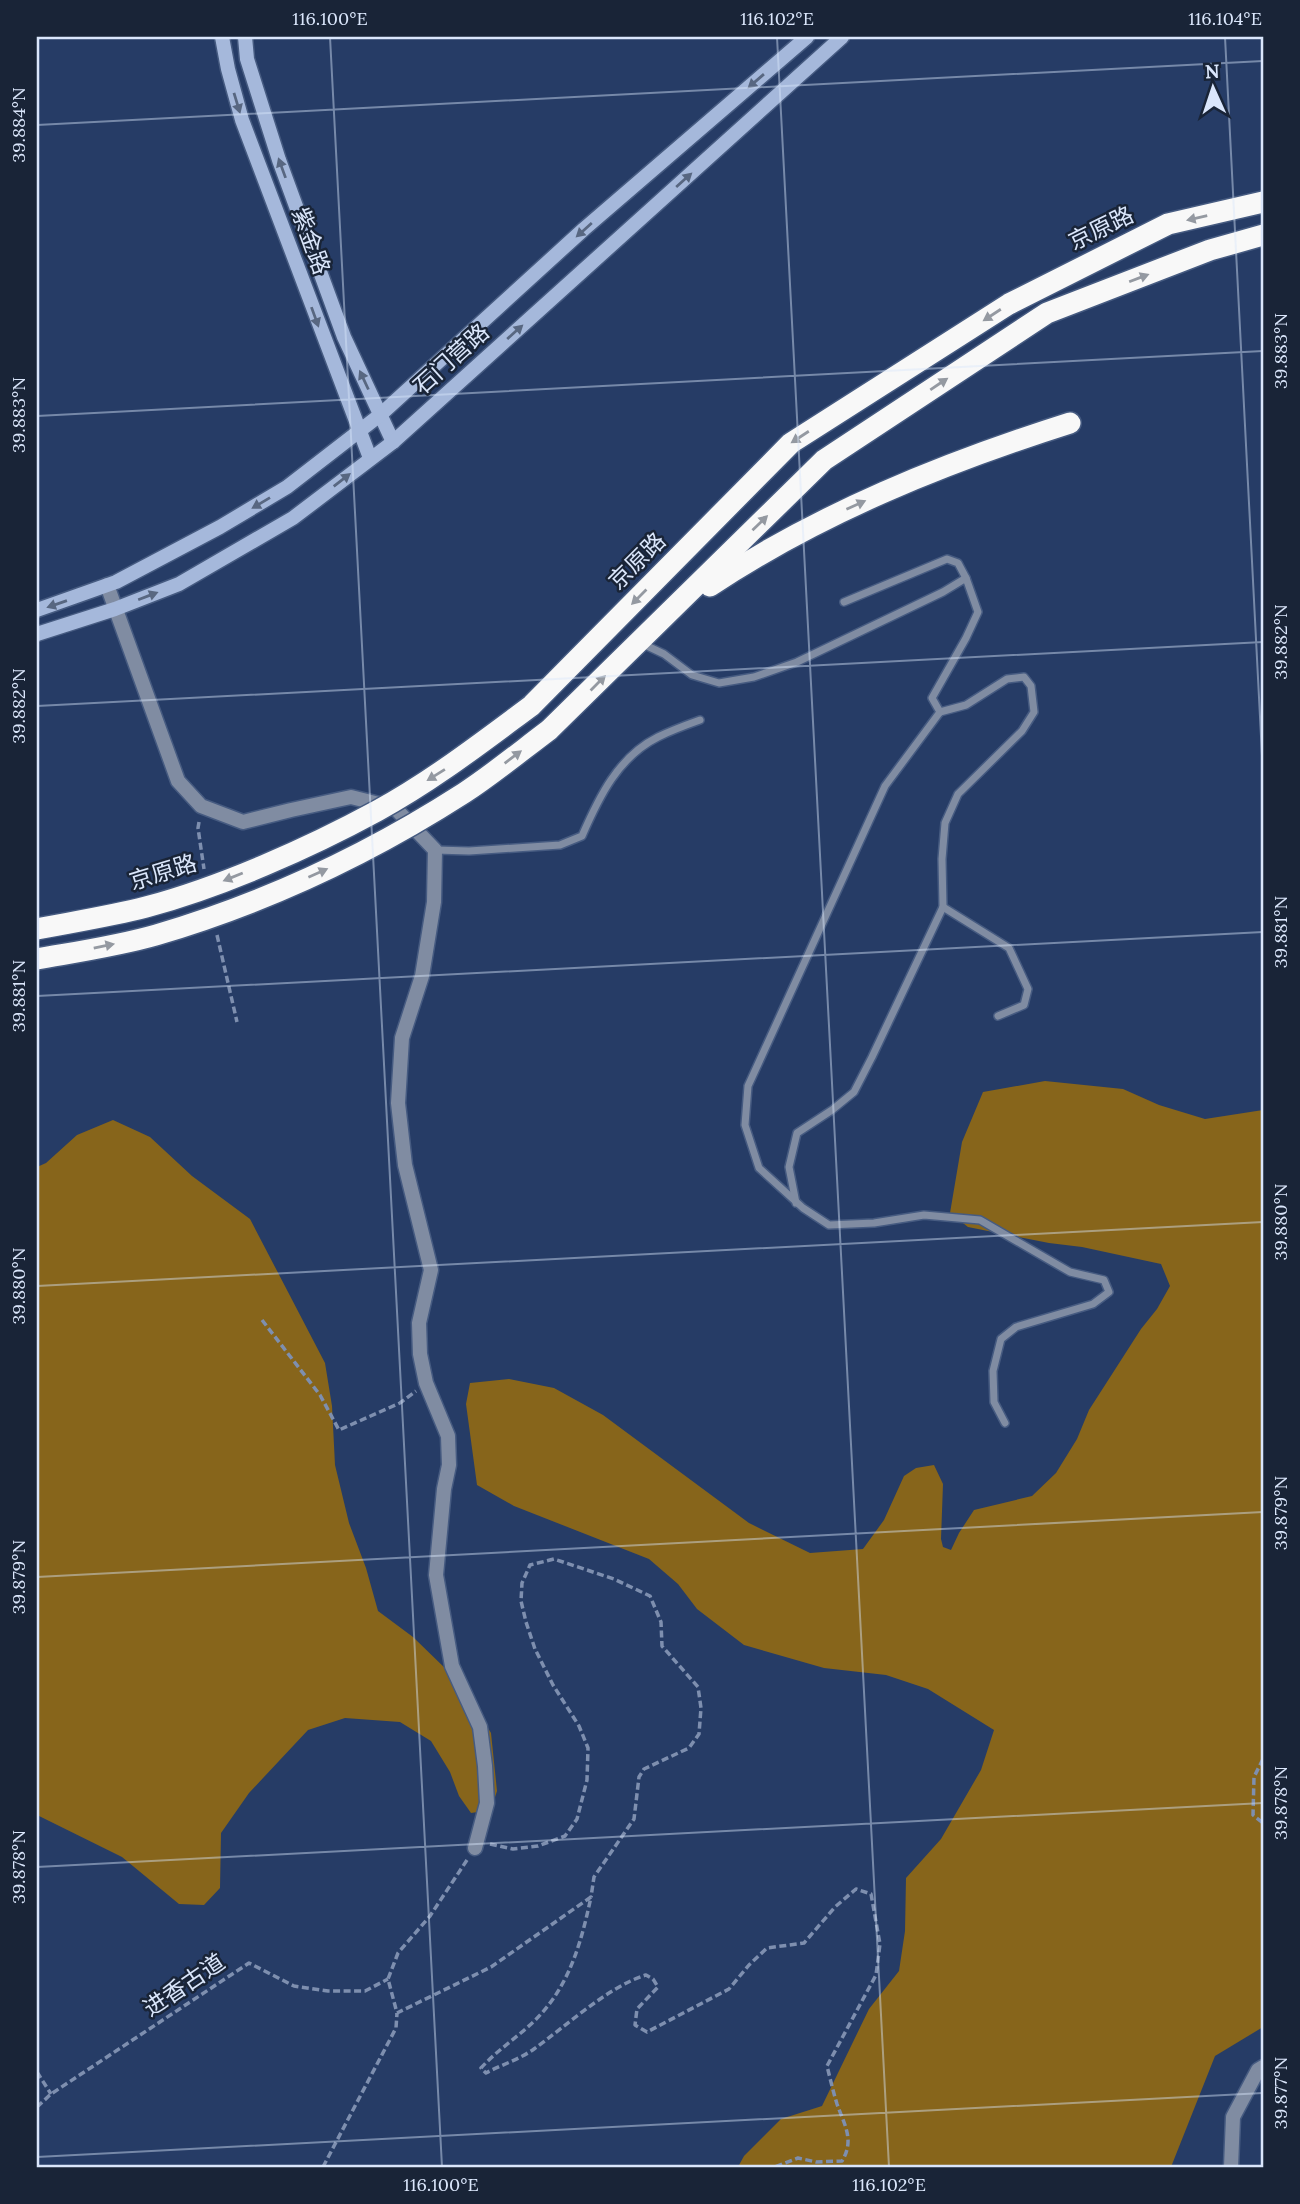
<svg xmlns="http://www.w3.org/2000/svg" width="1300" height="2204" font-family="Lora,'Noto Sans SC',serif">
	<style>
		.forest { fill: #87651b }
		.lines { fill: none; stroke-linecap: round; stroke-linejoin: round }
		.lane-casing { stroke: #465b81; stroke-width: 10 }
		.street-casing { stroke: #465b81; stroke-width: 17 }
		.secondary-casing { stroke: #465b81; stroke-width: 17 }
		.highway-casing { stroke: #465b81; stroke-width: 24 }
		.path { stroke: #7e8faf; stroke-width: 3.5; stroke-dasharray: 7 3.5; stroke-linecap: butt }
		.lane { stroke: #808ca2; stroke-width: 7 }
		.street { stroke: #808ca2; stroke-width: 14 }
		.secondary { stroke: #a5b8db; stroke-width: 14 }
		.highway { stroke: #f8f8f8; stroke-width: 21 }
		.highway-bridge-casing { stroke: #465b81; stroke-width: 24; stroke-linecap: butt }
		.highway-bridge { stroke: #f8f8f8; stroke-width: 21 }
		.oneway { fill: #586781 }
		.oneway2 { fill: #9499a1 }
		.ticks { fill: none; stroke: #dae6fb; stroke-width: 2; stroke-opacity: 0.45 }
		.labels { text-anchor: middle; stroke-width: 5; stroke-linejoin: round; paint-order: stroke }
		.street-label { font-size: 23px; fill: #dae6fb; stroke: #192437 }
		.neatline { fill: none; stroke: #dae6fb; stroke-width: 2.5 }
		.ticks-label { font-size: 18px; text-anchor: middle; fill: #dae6fb }
	</style>
	<rect width="100%" height="100%" fill="#263c66"/>
	<g class="forest">
		<polygon points="1045,1081 1123,1089 1159,1105 1205,1119 1263,1110 1263,2027 1215,2056 1171,2167 738,2167 744,2156 781,2119 822,2106 869,2009 899,1971 905,1931 906,1878 941,1839 981,1770 994,1730 928,1689 886,1675 824,1668 744,1645 697,1609 678,1584 649,1559 514,1506 477,1485 466,1404 470,1383 509,1379 554,1388 603,1415 749,1523 810,1553 863,1549 884,1520 904,1476 916,1468 934,1465 943,1484 941,1539 943,1547 951,1550 959,1533 974,1510 1032,1496 1056,1473 1077,1439 1089,1410 1141,1329 1157,1309 1170,1286 1161,1264 1082,1247 1049,1243 968,1227 950,1213 962,1142 983,1092"/>
		<polygon points="113,1120 150,1137 192,1176 250,1219 325,1363 332,1406 335,1465 349,1523 366,1568 378,1611 413,1637 449,1672 472,1701 491,1733 497,1791 491,1810 471,1813 459,1796 450,1772 431,1741 400,1722 345,1718 308,1730 249,1793 221,1833 220,1888 204,1905 179,1904 122,1857 37,1815 37,1167 46,1163 77,1135"/>
	</g>
	<g class="lines">
		<defs>
			<g id="lane">
				<polyline points="844,602 947,559 958,563 966,578"/>
				<polyline points="643,644 664,654 692,675 719,683 754,677 797,662 943,592 966,578 978,612 966,638 932,698 940,712 885,786 748,1086 745,1125 759,1168 803,1208 829,1225 874,1223 924,1215 980,1220 1070,1272 1104,1280 1109,1292 1093,1304 1016,1327 1001,1339 993,1371 994,1402 1005,1423"/>
				<path d="M 436,850 L 469,851 L 560,845 L 582,836 C 599,797 618,757 658,737 C 672,730 686,725 700,720"/>
				<polyline points="943,907 1009,948 1028,989 1024,1005 998,1016"/>
				<polyline points="796,1203 789,1167 797,1133 832,1110 854,1092 872,1057 943,907 942,859 945,823 958,794 1022,731 1034,712 1031,686 1024,677 1007,679 966,705 940,712"/>
			</g>
			<g id="street">
				<polyline points="107,585 178,781 201,806 243,822 291,810 351,797 395,808 435,850 434,902 422,976 402,1038 398,1103 405,1165 431,1270 419,1323 420,1354 426,1383 448,1436 449,1465 444,1489 436,1575 452,1666 480,1727 485,1766 487,1803 475,1848"/>
				<polyline points="1231,2167 1233,2117 1258,2070 1263,2067"/>
			</g>
			<g id="secondary">
				<polyline points="222,37 228,69 242,120 370,458"/>
				<polyline points="245,37 247,59 279,160 344,337 393,442"/>
				<polyline points="37,610 116,582 220,527 287,487 380,415 584,229 807,37"/>
				<polyline points="37,634 115,609 179,584 293,518 393,442 842,37"/>
			</g>
			<g id="highway">
				<path d="M 710,586 C 820,513 944,463 1070,423"/>
				<polyline points="531,706 791,443 1009,304 1168,224 1263,202"/>
				<polyline points="549,730 824,460 1047,313 1210,250 1263,235"/>
			</g>
		</defs>
		<use href="#lane" class="lane-casing"/>
		<use href="#street" class="street-casing"/>
		<use href="#secondary" class="secondary-casing"/>
		<use href="#highway" class="highway-casing"/>
		<g class="path">
			<polyline points="199,822 198,828 204,869"/>
			<polyline points="217,935 237,1022"/>
			<polyline points="262,1320 320,1395 339,1430 400,1403 416,1391"/>
			<polyline points="1263,1759 1254,1777 1253,1815 1263,1823"/>
			<polyline points="490,1844 513,1849 538,1846 565,1836 577,1819 587,1780 588,1748 579,1726 553,1685 535,1649 526,1622 521,1601 522,1583 530,1565 554,1559 614,1579 650,1596 661,1622 662,1646 698,1687 701,1708 699,1734 689,1748 644,1769 639,1777 634,1819 594,1877 591,1897"/>
			<path d="M 467,1860 L 430,1916 L 398,1953 L 388,1979 L 397,2013 L 491,1967 L 591,1897 C 582,1939 571,1981 541,2014 C 523,2034 499,2048 481,2068 L 486,2073 C 501,2065 520,2059 534,2049 C 566,2026 609,1986 646,1975 L 653,1979 L 658,1987 L 637,2009 L 635,2025 L 647,2032 L 729,1989 L 749,1965 L 767,1948 L 804,1943 L 835,1907 L 856,1889 L 871,1894 L 880,1944 L 876,1975 L 827,2066 C 830,2078 833,2091 837,2104 C 844,2124 855,2140 842,2161 L 816,2162 L 798,2158 L 775,2167"/>
			<polyline points="37,2072 51,2094"/>
			<polyline points="37,2107 51,2094 249,1963 294,1986 328,1991 365,1991 388,1979"/>
			<polyline points="323,2167 396,2028 397,2013"/>
		</g>
		<use href="#lane" class="lane"/>
		<use href="#street" class="street"/>
		<use href="#secondary" class="secondary"/>
		<use href="#highway" class="highway"/>
		<defs>
			<g id="highway-bridge">
				<path d="M 37,929 C 73,922 111,916 146,907 C 221,887 309,848 377,811 C 432,781 481,743 531,706"/>
				<path d="M 37,959 C 76,952 118,946 156,935 C 265,903 369,854 464,793 C 493,774 521,751 549,730"/>
			</g>
		</defs>
		<use href="#highway-bridge" class="highway-bridge-casing"/>
		<use href="#highway-bridge" class="highway-bridge"/>
	</g>
	<defs><path id="oneway-solid" d="M-6-.8H1V-3.2L6.5 0L1 3.2V.8H-6Z" transform="scale(1.75)"/></defs>
	<g class="oneway">
		<use href="#oneway-solid" transform="translate(756 81) rotate(139)"/>
		<use href="#oneway-solid" transform="translate(237 103) rotate(73)"/>
		<use href="#oneway-solid" transform="translate(282 168) rotate(-110)"/>
		<use href="#oneway-solid" transform="translate(684 180) rotate(-42)"/>
		<use href="#oneway-solid" transform="translate(584 230) rotate(138)"/>
		<use href="#oneway-solid" transform="translate(315 317) rotate(70)"/>
		<use href="#oneway-solid" transform="translate(515 332) rotate(-42)"/>
		<use href="#oneway-solid" transform="translate(364 380) rotate(-115)"/>
		<use href="#oneway-solid" transform="translate(342 480) rotate(-38)"/>
		<use href="#oneway-solid" transform="translate(261 503) rotate(149)"/>
		<use href="#oneway-solid" transform="translate(148 596) rotate(-21)"/>
		<use href="#oneway-solid" transform="translate(57 604) rotate(161)"/>
	</g>
	<g class="oneway2">
		<use href="#oneway-solid" transform="translate(1197 218) rotate(167)"/>
		<use href="#oneway-solid" transform="translate(1139 278) rotate(-21)"/>
		<use href="#oneway-solid" transform="translate(992 315) rotate(147)"/>
		<use href="#oneway-solid" transform="translate(939 384) rotate(-34)"/>
		<use href="#oneway-solid" transform="translate(800 437) rotate(147)"/>
		<use href="#oneway-solid" transform="translate(856 505) rotate(-24)"/>
		<use href="#oneway-solid" transform="translate(760 523) rotate(-44)"/>
		<use href="#oneway-solid" transform="translate(639 597) rotate(135)"/>
		<use href="#oneway-solid" transform="translate(598 683) rotate(-45)"/>
		<use href="#oneway-solid" transform="translate(513 757) rotate(-37)"/>
		<use href="#oneway-solid" transform="translate(436 775) rotate(148)"/>
		<use href="#oneway-solid" transform="translate(318 873) rotate(-24)"/>
		<use href="#oneway-solid" transform="translate(233 877) rotate(158)"/>
		<use href="#oneway-solid" transform="translate(104 946) rotate(-12)"/>
	</g>
	<path class="ticks" d="M 330,37 L 442,2167M 777,37 L 889,2167M 1225,37 L 1263,775M 37,125 L 1263,61M 37,416 L 1263,351M 37,706 L 1263,642M 37,996 L 1263,932M 37,1286 L 1263,1222M 37,1577 L 1263,1512M 37,1867 L 1263,1803M 37,2157 L 1263,2093"/>
	<g class="labels">
		<g class="street-label">
			<text transform="translate(1101 228) rotate(-26)" y="8">京原路</text>
			<text transform="translate(311 241) rotate(70)" y="8">紫金路</text>
			<text transform="translate(451 359) rotate(-42)" y="8">石门营路</text>
			<text transform="translate(637 561) rotate(-45)" y="8">京原路</text>
			<text transform="translate(163 872) rotate(-17)" y="8">京原路</text>
			<text transform="translate(184 1985) rotate(-34)" y="8">进香古道</text>
		</g>
	</g>
	<rect width="1300" height="2204" fill="none" stroke="#192437" stroke-width="77"/>
	<g transform="translate(1213 88) rotate(357)" stroke="#192437" stroke-width="5" paint-order="stroke">
	<path d="M0-5L12 26L0 18L-12 26Z" fill="#dae6fb"/>
	<text y="-10" font-size="19" font-weight="bold" text-anchor="middle" fill="#dae6fb">N</text>
	</g>
	<rect x="38" y="38" width="1224" height="2128" class="neatline"/>
	<g class="ticks-label">
		<text x="330" y="25">116.100°E</text>
		<text x="777" y="25">116.102°E</text>
		<text x="1225" y="25">116.104°E</text>
		<text transform="translate(19 125) rotate(-90)" y="6">39.884°N</text>
		<text transform="translate(1281 351) rotate(-90)" y="6">39.883°N</text>
		<text transform="translate(19 415) rotate(-90)" y="6">39.883°N</text>
		<text transform="translate(1281 642) rotate(-90)" y="6">39.882°N</text>
		<text transform="translate(19 706) rotate(-90)" y="6">39.882°N</text>
		<text transform="translate(1281 932) rotate(-90)" y="6">39.881°N</text>
		<text transform="translate(19 996) rotate(-90)" y="6">39.881°N</text>
		<text transform="translate(1281 1222) rotate(-90)" y="6">39.880°N</text>
		<text transform="translate(19 1286) rotate(-90)" y="6">39.880°N</text>
		<text transform="translate(1281 1513) rotate(-90)" y="6">39.879°N</text>
		<text transform="translate(19 1577) rotate(-90)" y="6">39.879°N</text>
		<text transform="translate(1281 1803) rotate(-90)" y="6">39.878°N</text>
		<text transform="translate(19 1867) rotate(-90)" y="6">39.878°N</text>
		<text transform="translate(1281 2093) rotate(-90)" y="6">39.877°N</text>
		<text x="441" y="2191">116.100°E</text>
		<text x="889" y="2191">116.102°E</text>
	</g>
</svg>
